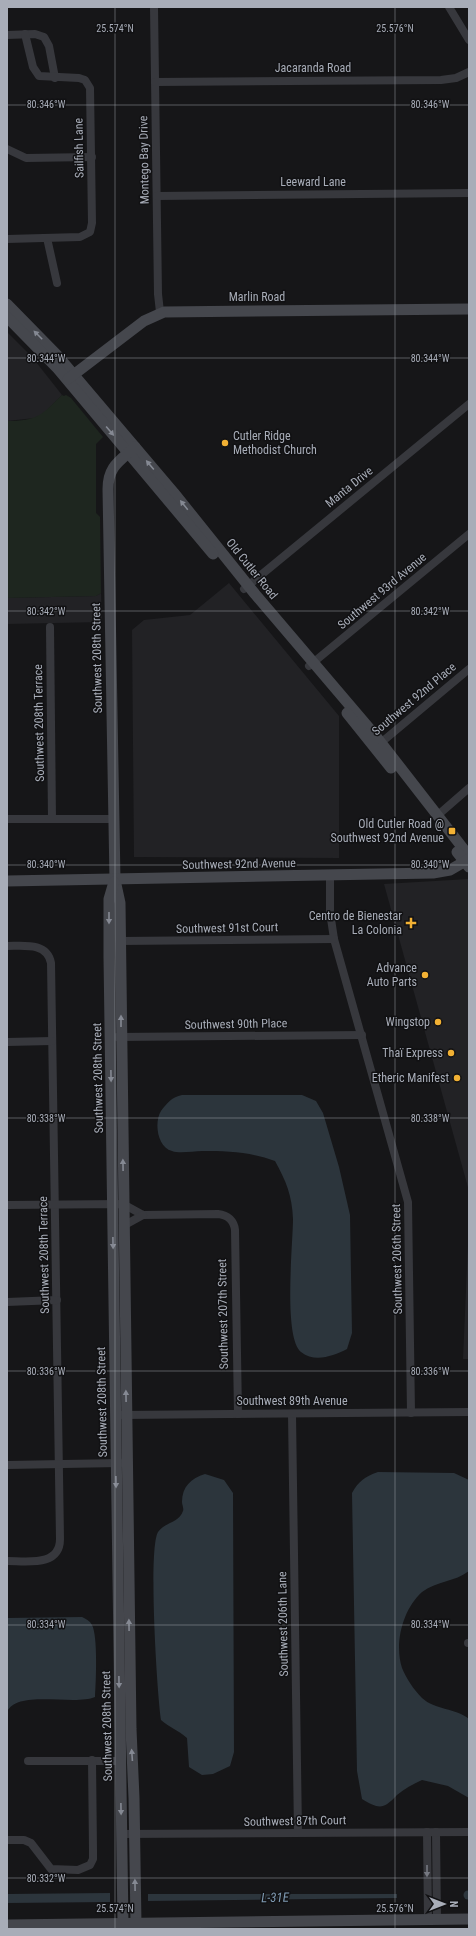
<svg xmlns="http://www.w3.org/2000/svg" width="476" height="1936" font-family="'Roboto Condensed',sans-serif">
	<style>
		.built { fill: #222225 }
		.green { fill: #1e261f }
		.water { fill: #2c353c }
		.lines { fill: none; stroke-linecap: round; stroke-linejoin: round }
		.canal { stroke: #2c353c; stroke-width: 9 }
		.street { stroke: #37383d; stroke-width: 8 }
		.secondary { stroke: #45474d; stroke-width: 11 }
		.oneway { fill: #858993 }
		.oneway2 { fill: #757881 }
		.ticks { fill: none; stroke: #a8adb8; stroke-width: 1; stroke-opacity: 0.45 }
		.poi-dot { fill: #f2b134; stroke: #111113; stroke-width: 1.5 }
		.labels { text-anchor: middle; stroke-width: 3; stroke-linejoin: round; paint-order: stroke }
		.street-label { font-size: 12px; fill: #a8adb8; stroke: #111113 }
		.poi-label { font-size: 12px; fill: #a8adb8; stroke: #111113; text-anchor: end }
		.water-label { font-size: 13px; font-style: italic; fill: #7f9bb3; stroke: #111113 }
		.ticks-label { font-size: 10px; text-anchor: middle; fill: #a8adb8; stroke: #111113; stroke-width: 3; stroke-linejoin: round; paint-order: stroke }
	</style>
	<rect width="100%" height="100%" fill="#161618"/>
	<g class="built">
		<polygon points="7,332 32,357 62,395 43,414 35,418 7,421"/>
		<polygon points="229,583 339,716 339,858 134,857 132,630 144,620 190,615"/>
		<polygon points="101,593 102,622 7,624 7,598 96,596"/>
		<polygon points="469,879 469,1191 384,884"/>
		<polygon points="469,1221 469,1359 463,1359"/>
	</g>
	<path class="green" d="M 62,395 L 64,396 L 66,395 L 71,398 L 103,437 L 96,444 L 96,513 L 100,517 L 101,593 L 96,596 L 7,598 L 7,421 C 37,421 42,415 62,395 Z"/>
	<g class="water">
		<path d="M 182,1095 L 302,1095 L 316,1101 L 323,1113 L 339,1167 L 350,1215 L 352,1333 L 347,1349 C 333,1356 315,1363 301,1352 C 283,1337 293,1244 293,1219 C 292,1195 286,1181 275,1161 C 251,1152 228,1151 202,1151 C 193,1151 180,1154 172,1151 C 157,1147 154,1122 161,1111 C 167,1103 172,1097 182,1095 Z"/>
		<path d="M 378,1472 L 454,1473 L 469,1480 L 469,1571 C 455,1582 436,1581 422,1592 C 403,1609 394,1643 402,1668 C 406,1678 414,1690 422,1698 C 435,1710 456,1708 469,1719 L 469,1798 L 448,1786 L 422,1780 C 413,1784 404,1789 397,1795 C 383,1810 379,1809 362,1799 L 357,1771 L 352,1493 C 359,1481 364,1477 378,1472 Z"/>
		<path d="M 205,1474 L 224,1480 L 233,1493 L 234,1752 L 230,1766 L 213,1774 L 202,1775 L 189,1767 L 187,1738 C 178,1730 169,1727 161,1720 C 157,1694 148,1549 158,1532 C 165,1522 179,1523 183,1511 C 184,1508 182,1505 182,1502 C 182,1487 191,1478 205,1474 Z"/>
		<path d="M 82,1617 C 86,1619 90,1621 92,1625 C 98,1636 96,1683 95,1697 C 74,1706 17,1689 7,1712 L 7,1618 Z"/>
		<polygon points="110,1893 110,1902 7,1903 7,1894"/>
		<polygon points="148,1894 397,1894 397,1898 148,1901"/>
	</g>
	<g class="lines">
		<polyline class="canal" points="468,1895 469,1895"/>
		<g class="street">
			<polyline points="154,7 158,294 160,312"/>
			<polyline points="449,7 469,40"/>
			<polyline points="7,35 35,34 44,37 49,46 55,78"/>
			<polyline points="155,82 441,80 456,78 469,72"/>
			<polyline points="7,149 26,158 92,157"/>
			<polyline points="157,196 469,193"/>
			<polyline points="47,238 57,283"/>
			<polyline points="7,239 80,237 90,232 92,223 90,88 85,80 79,78 39,76 33,67 25,34"/>
			<polyline points="244,589 469,404"/>
			<polyline points="50,627 52,819"/>
			<polyline points="309,666 469,534"/>
			<polyline points="377,746 469,669"/>
			<polyline points="438,815 469,788"/>
			<polyline points="7,819 114,819"/>
			<polyline points="330,875 330,912 334,939 408,1202 411,1413"/>
			<polyline points="120,941 334,939"/>
			<path d="M 7,946 C 23,946 47,942 51,963 L 60,1539 C 60,1567 27,1561 7,1561"/>
			<polyline points="117,1037 362,1035"/>
			<polyline points="7,1042 52,1041"/>
			<path d="M 7,1205 L 123,1204 L 143,1215 L 218,1214 C 228,1215 234,1221 235,1230 L 238,1414"/>
			<polyline points="123,1226 143,1215"/>
			<polyline points="7,1302 57,1300"/>
			<polyline points="292,1414 298,1833"/>
			<polyline points="122,1415 469,1412"/>
			<polyline points="7,1465 120,1463"/>
			<polyline points="468,1643 469,1643"/>
			<polyline points="28,1761 120,1761"/>
			<polyline points="427,1832 428,1919"/>
			<polyline points="436,1832 437,1919"/>
			<polyline points="122,1834 469,1832"/>
			<polyline points="7,1840 24,1840 31,1843 51,1869 78,1870 90,1865 93,1859 93,1850 92,1760"/>
		</g>
		<g class="secondary">
			<polyline points="7,304 57,355 174,493 255,594 375,735 469,856"/>
			<polyline points="7,317 58,369 213,554"/>
			<polyline points="68,379 144,321 164,312 469,309"/>
			<path d="M 135,447 C 120,461 108,466 108,489 L 115,880 L 120,903 L 131,1729 L 134,1798 L 136,1924"/>
			<polyline points="347,713 391,768"/>
			<polyline points="457,852 469,867"/>
			<polyline points="7,881 433,873 450,870 469,859"/>
			<polyline points="114,882 109,899 109,957 123,1924"/>
			<polyline points="7,1925 469,1919"/>
		</g>
	</g>
	<defs><path id="oneway-solid" d="M-6-.8H1V-3.2L6.5 0L1 3.2V.8H-6Z"/></defs>
	<g class="oneway">
		<use href="#oneway-solid" transform="translate(38 335) rotate(-135)"/>
		<use href="#oneway-solid" transform="translate(110 431) rotate(50)"/>
		<use href="#oneway-solid" transform="translate(150 465) rotate(-130)"/>
		<use href="#oneway-solid" transform="translate(184 505) rotate(-129)"/>
		<use href="#oneway-solid" transform="translate(109 918) rotate(90)"/>
		<use href="#oneway-solid" transform="translate(121 1021) rotate(-90)"/>
		<use href="#oneway-solid" transform="translate(111 1076) rotate(89)"/>
		<use href="#oneway-solid" transform="translate(123 1165) rotate(-91)"/>
		<use href="#oneway-solid" transform="translate(113 1243) rotate(89)"/>
		<use href="#oneway-solid" transform="translate(126 1396) rotate(-91)"/>
		<use href="#oneway-solid" transform="translate(116 1482) rotate(89)"/>
		<use href="#oneway-solid" transform="translate(129 1625) rotate(-91)"/>
		<use href="#oneway-solid" transform="translate(119 1682) rotate(89)"/>
		<use href="#oneway-solid" transform="translate(132 1755) rotate(-94)"/>
		<use href="#oneway-solid" transform="translate(121 1809) rotate(89)"/>
		<use href="#oneway-solid" transform="translate(135 1885) rotate(-91)"/>
	</g>
	<use class="oneway2" href="#oneway-solid" transform="translate(427 1871) rotate(90)"/>
	<path class="ticks" d="M 115,7 L 115,1929M 395,7 L 395,1929M 7,105 L 469,105M 7,358 L 469,358M 7,611 L 469,611M 7,865 L 469,865M 7,1118 L 469,1118M 7,1371 L 469,1371M 7,1625 L 469,1625M 7,1878 L 469,1878"/>
	<g class="poi-dot">
		<circle cx="225" cy="443" r="4"/>
		<rect x="448" y="827" width="8" height="8" rx="2"/>
		<path d="M409 917h4v4h4v4h-4v4h-4v-4h-4v-4h4z"/>
		<circle cx="425" cy="975" r="4"/>
		<circle cx="438" cy="1022" r="4"/>
		<circle cx="451" cy="1053" r="4"/>
		<circle cx="457" cy="1078" r="4"/>
	</g>
	<g class="labels">
		<g class="street-label">
			<text x="313" y="72">Jacaranda Road</text>
			<text transform="translate(79 148) rotate(-91)" y="4">Sailfish Lane</text>
			<text transform="translate(144 160) rotate(-91)" y="4">Montego Bay Drive</text>
			<text x="313" y="186">Leeward Lane</text>
			<text x="257" y="301">Marlin Road</text>
			<text transform="translate(349 487) rotate(-39)" y="4">Manta Drive</text>
			<text transform="translate(252 569) rotate(51)" y="4">Old Cutler Road</text>
			<text transform="translate(382 591) rotate(-40)" y="4">Southwest 93rd Avenue</text>
			<text transform="translate(97 658) rotate(-91)" y="4">Southwest 208th Street</text>
			<text transform="translate(414 699) rotate(-40)" y="4">Southwest 92nd Place</text>
			<text transform="translate(39 723) rotate(-91)" y="4">Southwest 208th Terrace</text>
			<text transform="translate(239 864) rotate(-1)" y="4">Southwest 92nd Avenue</text>
			<text transform="translate(227 928) rotate(-1)" y="4">Southwest 91st Court</text>
			<text transform="translate(236 1024) rotate(-1)" y="4">Southwest 90th Place</text>
			<text transform="translate(98 1078) rotate(-91)" y="4">Southwest 208th Street</text>
			<text transform="translate(44 1255) rotate(-91)" y="4">Southwest 208th Terrace</text>
			<text transform="translate(397 1259) rotate(-91)" y="4">Southwest 206th Street</text>
			<text transform="translate(223 1314) rotate(-91)" y="4">Southwest 207th Street</text>
			<text x="292" y="1405">Southwest 89th Avenue</text>
			<text transform="translate(102 1402) rotate(-91)" y="4">Southwest 208th Street</text>
			<text transform="translate(283 1624) rotate(-91)" y="4">Southwest 206th Lane</text>
			<text transform="translate(107 1726) rotate(-91)" y="4">Southwest 208th Street</text>
			<text transform="translate(295 1821) rotate(-1)" y="4">Southwest 87th Court</text>
		</g>
		<g class="poi-label">
			<text x="233" y="440" text-anchor="start">Cutler Ridge<tspan x="233" dy="14">Methodist Church</tspan></text>
			<text x="444" y="828">Old Cutler Road @<tspan x="444" dy="14">Southwest 92nd Avenue</tspan></text>
			<text x="402" y="920">Centro de Bienestar<tspan x="402" dy="14">La Colonia</tspan></text>
			<text x="417" y="972">Advance<tspan x="417" dy="14">Auto Parts</tspan></text>
			<text x="430" y="1026">Wingstop</text>
			<text x="443" y="1057">Thaï Express</text>
			<text x="449" y="1082">Etheric Manifest</text>
		</g>
		<g class="water-label">
			<text transform="translate(275 1897) rotate(-1)" y="5">L-31E</text>
		</g>
	</g>
	<g class="ticks-label">
		<text x="115" y="32">25.574°N</text>
		<text x="395" y="32">25.576°N</text>
		<text x="430" y="108">80.346°W</text>
		<text x="46" y="108">80.346°W</text>
		<text x="46" y="362">80.344°W</text>
		<text x="430" y="362">80.344°W</text>
		<text x="430" y="615">80.342°W</text>
		<text x="46" y="615">80.342°W</text>
		<text x="430" y="868">80.340°W</text>
		<text x="46" y="868">80.340°W</text>
		<text x="430" y="1122">80.338°W</text>
		<text x="46" y="1122">80.338°W</text>
		<text x="430" y="1375">80.336°W</text>
		<text x="46" y="1375">80.336°W</text>
		<text x="430" y="1628">80.334°W</text>
		<text x="46" y="1628">80.334°W</text>
		<text x="46" y="1882">80.332°W</text>
		<text x="115" y="1912">25.574°N</text>
		<text x="395" y="1912">25.576°N</text>
	</g>
	<rect width="476" height="1936" fill="none" stroke="#a8adb8" stroke-width="16"/>
	<g transform="translate(444 1904) rotate(90)" stroke="#111113" stroke-width="3" paint-order="stroke">
	<path d="M0-3L7 15L0 10L-7 15Z" fill="#a8adb8"/>
	<text y="-6" font-size="11" font-weight="bold" text-anchor="middle" fill="#a8adb8">N</text>
	</g>
</svg>
